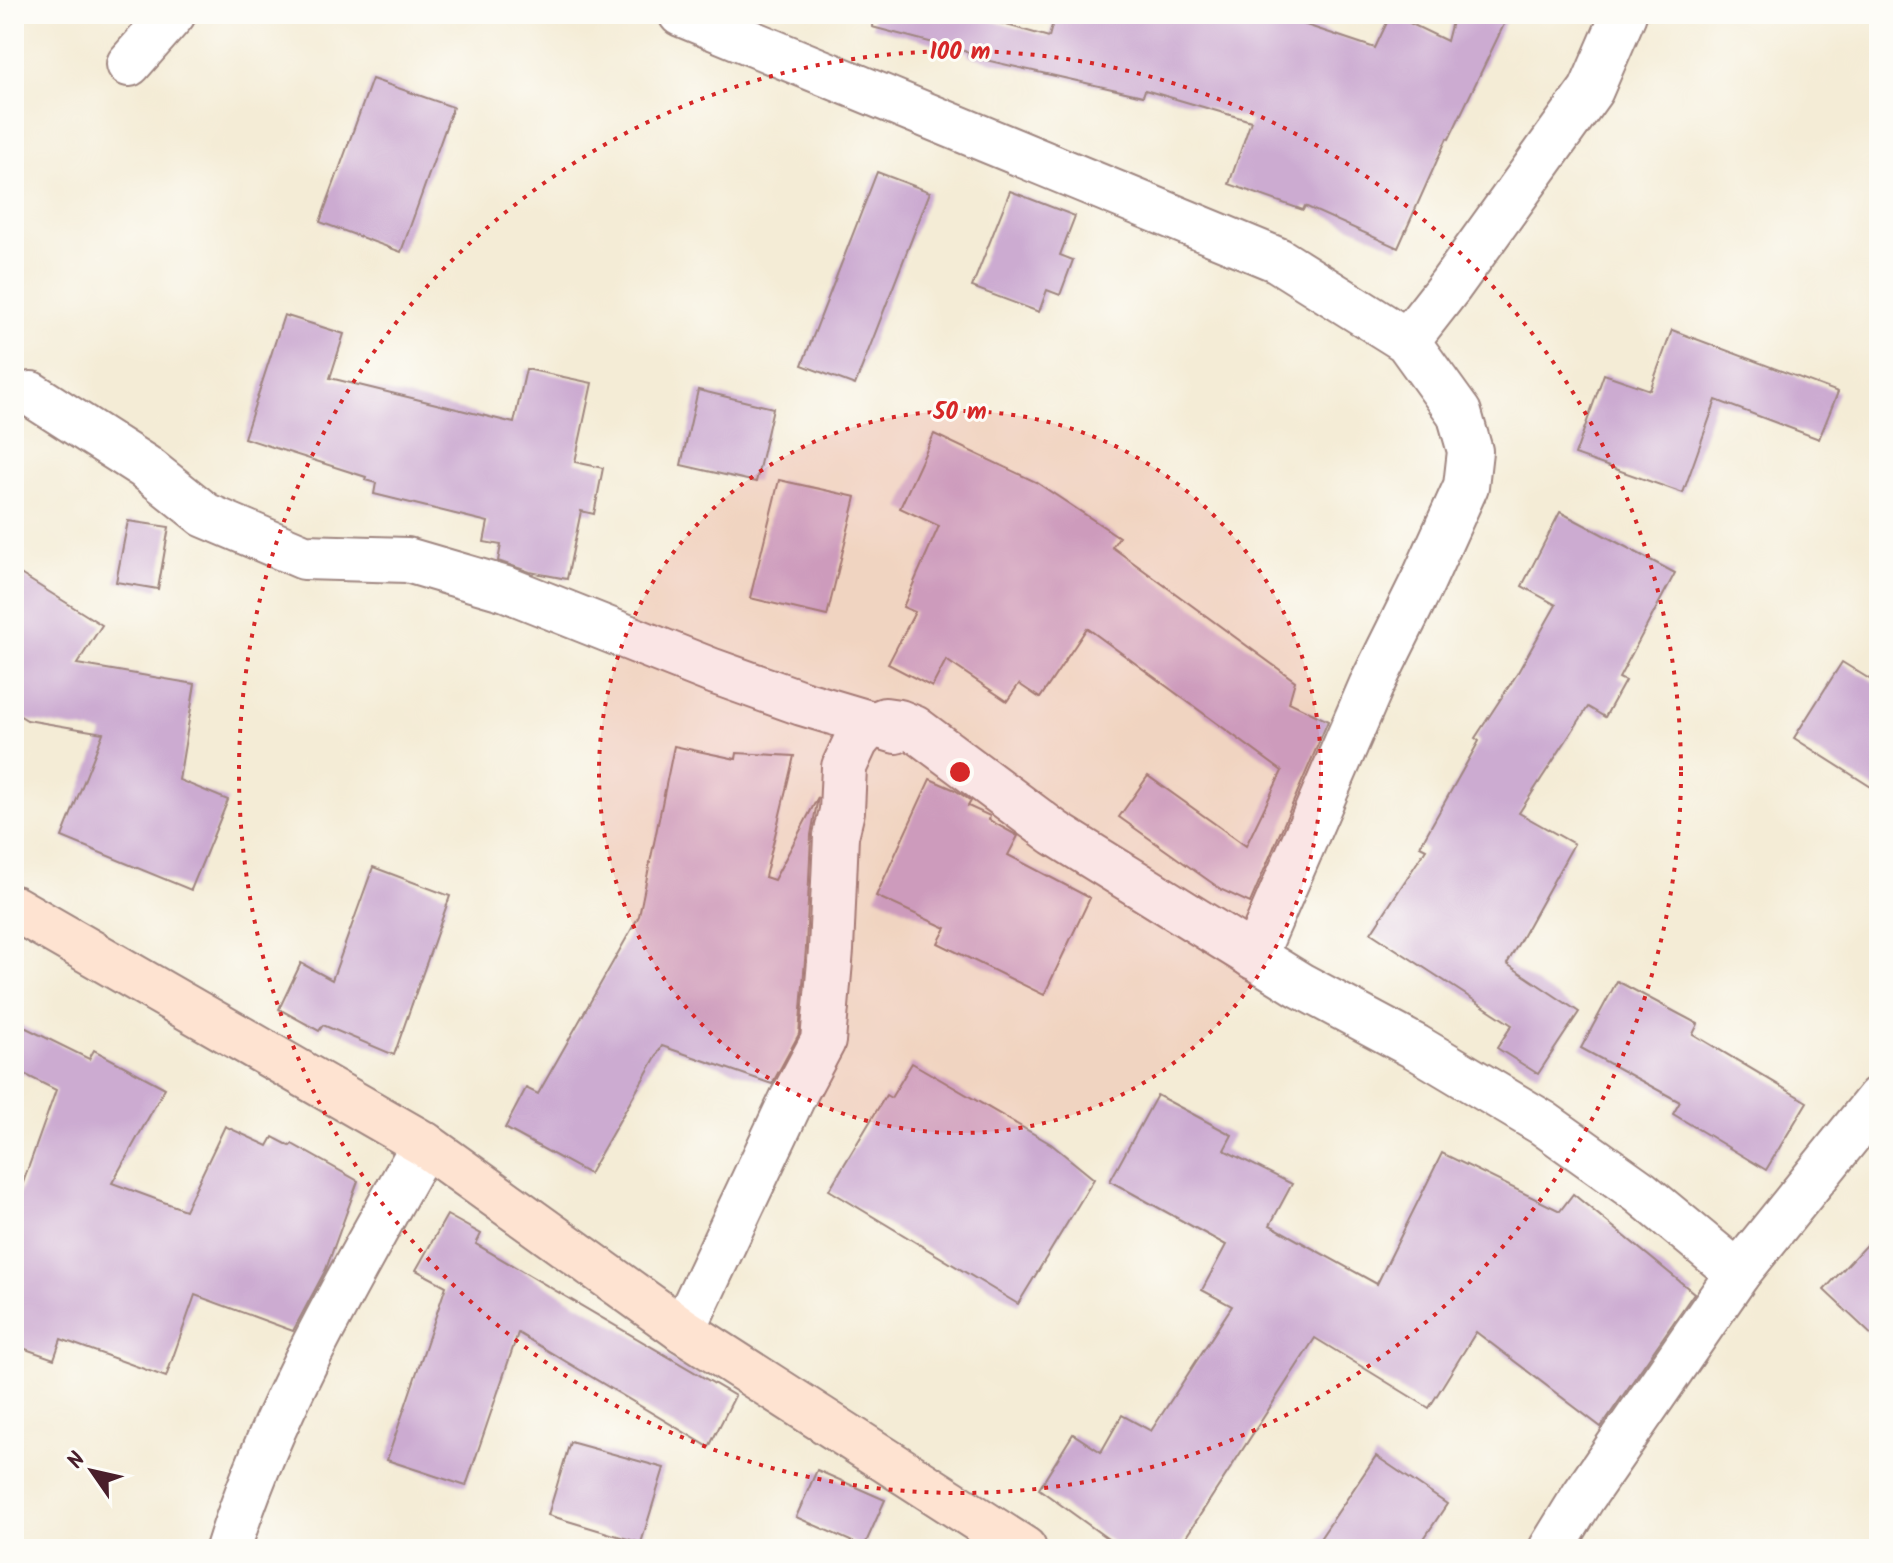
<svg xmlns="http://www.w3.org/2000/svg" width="1893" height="1563" font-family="Kalam,sans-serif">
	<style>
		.building { fill: #ccabd1 }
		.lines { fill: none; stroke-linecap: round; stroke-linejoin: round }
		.street-casing { stroke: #9f8680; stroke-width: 48 }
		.secondary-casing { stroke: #9f8680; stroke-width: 48 }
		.street { stroke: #fff; stroke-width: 44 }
		.secondary { stroke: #fee3d1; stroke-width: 44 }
		.ring { fill: none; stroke: #d62828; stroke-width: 4; stroke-dasharray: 4 8 }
		.centre { fill: #d62828; stroke: #fdfcf7; stroke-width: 4 }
		.ring-label { font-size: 24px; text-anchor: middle; font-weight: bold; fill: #d62828; stroke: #fdfcf7; stroke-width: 6; stroke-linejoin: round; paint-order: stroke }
	</style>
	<rect width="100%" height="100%" fill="#fdfcf7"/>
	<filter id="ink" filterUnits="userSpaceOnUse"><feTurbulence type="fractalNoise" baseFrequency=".0125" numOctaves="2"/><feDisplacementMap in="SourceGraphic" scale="16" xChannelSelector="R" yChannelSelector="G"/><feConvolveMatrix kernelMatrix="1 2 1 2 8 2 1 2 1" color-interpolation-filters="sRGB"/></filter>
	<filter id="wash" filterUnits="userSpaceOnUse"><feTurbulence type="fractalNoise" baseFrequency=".006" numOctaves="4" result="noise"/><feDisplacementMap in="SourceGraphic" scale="32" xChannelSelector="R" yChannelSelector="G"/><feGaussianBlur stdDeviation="1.8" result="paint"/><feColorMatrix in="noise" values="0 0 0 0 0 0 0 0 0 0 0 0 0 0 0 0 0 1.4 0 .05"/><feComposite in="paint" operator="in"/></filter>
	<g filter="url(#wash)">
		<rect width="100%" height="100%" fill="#f4ecd6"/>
		<g id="blocks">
			<g class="building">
				<polygon points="873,14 967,14 1049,37 1055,14 1273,14 1375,48 1391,14 1447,41 1454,14 1509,14 1449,139 1447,138 1398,248 1305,206 1303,210 1229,184 1251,121 1145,90 1143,96 968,56 968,52 872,27"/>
				<polygon points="372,79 453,107 401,252 320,222"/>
				<polygon points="877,172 930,192 855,385 802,365"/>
				<polygon points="1010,191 1075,216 1060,255 1073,260 1060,295 1047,290 1039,312 972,287"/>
				<polygon points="284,315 344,334 330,378 514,423 526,369 592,383 575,462 603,468 594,514 581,511 567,579 530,572 498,561 501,545 484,542 488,522 374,494 376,483 365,480 366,477 244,438"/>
				<polygon points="1672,330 1838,392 1819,439 1716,400 1683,493 1575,455 1604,374 1650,390"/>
				<polygon points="698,390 773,408 756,482 681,465"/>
				<polygon points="934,434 1036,482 1119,537 1112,547 1295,681 1289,702 1328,721 1250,903 1222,890 1119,817 1148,776 1246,846 1282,771 1087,628 1040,698 1019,684 1007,701 946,660 932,687 888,664 915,612 903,607 939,526 900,508"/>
				<polygon points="779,480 856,497 827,616 750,598"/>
				<polygon points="1560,512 1675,573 1619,678 1625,681 1605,717 1588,707 1519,813 1574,844 1507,964 1579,1012 1538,1074 1497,1048 1512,1025 1371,933 1426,849 1420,846 1479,741 1475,738 1517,674 1556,605 1522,586"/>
				<polygon points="128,521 169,527 158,589 116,582"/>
				<polygon points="14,570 102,625 77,664 195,684 179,780 228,800 191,890 62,837 103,733 27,720 14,712"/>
				<polygon points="1842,662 1879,685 1879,792 1794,738"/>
				<polygon points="674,746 736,759 737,753 794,756 765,877 774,880 818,797 811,835 806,948 799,1034 772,1084 662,1046 589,1174 505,1128 526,1088 538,1094 639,916"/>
				<polygon points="930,779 955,790 971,801 968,806 990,816 989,820 1018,836 1008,855 1090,898 1044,995 938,943 946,928 876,896"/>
				<polygon points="373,867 450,896 394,1055 323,1025 319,1031 279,1009 301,963 332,980"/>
				<polygon points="1617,981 1698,1024 1693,1034 1807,1102 1766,1170 1673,1114 1680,1102 1581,1048"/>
				<polygon points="14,1022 89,1059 94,1050 165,1088 112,1183 185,1210 225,1126 268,1146 273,1137 290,1146 292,1144 358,1181 326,1269 293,1331 195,1295 166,1377 61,1339 54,1359 14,1345 14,1208 56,1090 14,1069"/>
				<polygon points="912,1063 1051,1144 1094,1179 1018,1304 829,1190 886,1095 891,1098"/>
				<polygon points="1157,1095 1232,1135 1224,1150 1292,1184 1270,1225 1377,1284 1442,1153 1560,1211 1573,1194 1694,1293 1601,1427 1476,1332 1429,1408 1315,1338 1178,1549 1122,1549 1039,1489 1073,1434 1101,1452 1122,1415 1151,1431 1232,1306 1202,1290 1226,1245 1110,1181"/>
				<polygon points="447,1215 481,1234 476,1244 735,1396 709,1447 518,1333 466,1486 387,1460 446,1286 416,1270"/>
				<polygon points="1879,1231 1879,1342 1824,1290"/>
				<polygon points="570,1442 664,1468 641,1543 548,1515"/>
				<polygon points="1376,1456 1447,1504 1417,1549 1313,1549"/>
				<polygon points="817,1470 885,1500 864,1547 796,1517"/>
			</g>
		</g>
	</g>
	<g filter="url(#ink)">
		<use href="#blocks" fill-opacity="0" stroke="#9f8680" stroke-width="2"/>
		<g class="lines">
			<defs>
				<g id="street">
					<polyline points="681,14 1278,260 1407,341 1459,413 1470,451 1466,486 1423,581 1371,686 1254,957"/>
					<polyline points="129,64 173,14"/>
					<polyline points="1407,341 1450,286 1591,90 1624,14"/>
					<polyline points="31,394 145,467 205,515 304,557 407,560 506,589 710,670 802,703 896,731"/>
					<polyline points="683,1330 792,1099 823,1041 831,950 836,836 842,811 844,767 856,741 867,728 885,720 899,722 914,728 1055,833 1300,985 1416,1047 1543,1123 1640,1192 1738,1273"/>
					<path d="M 228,1549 C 273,1406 351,1275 424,1144"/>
					<polyline points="1551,1549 1583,1497 1738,1273 1879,1098"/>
				</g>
				<polyline id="secondary" points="14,908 424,1144 683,1330 1024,1549"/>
			</defs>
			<use href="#street" class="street-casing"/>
			<use href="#secondary" class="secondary-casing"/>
			<use href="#street" class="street"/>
			<use href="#secondary" class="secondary"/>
		</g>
	</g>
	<circle cx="960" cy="772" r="361" fill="#d62828" fill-opacity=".12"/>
	<g class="ring">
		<circle cx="960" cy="772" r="361"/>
		<circle cx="960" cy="772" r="721"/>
	</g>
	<circle cx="960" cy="772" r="12" class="centre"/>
	<g class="ring-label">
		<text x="960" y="59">100 m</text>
		<text x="960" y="419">50 m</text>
	</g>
	<rect width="1893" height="1563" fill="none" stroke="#fdfcf7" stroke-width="48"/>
	<g transform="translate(92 1471) rotate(304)" stroke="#fdfcf7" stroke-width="6" paint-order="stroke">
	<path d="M0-6L14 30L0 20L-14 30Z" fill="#4a1f2b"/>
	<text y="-12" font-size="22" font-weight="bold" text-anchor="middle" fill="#4a1f2b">N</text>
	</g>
</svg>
